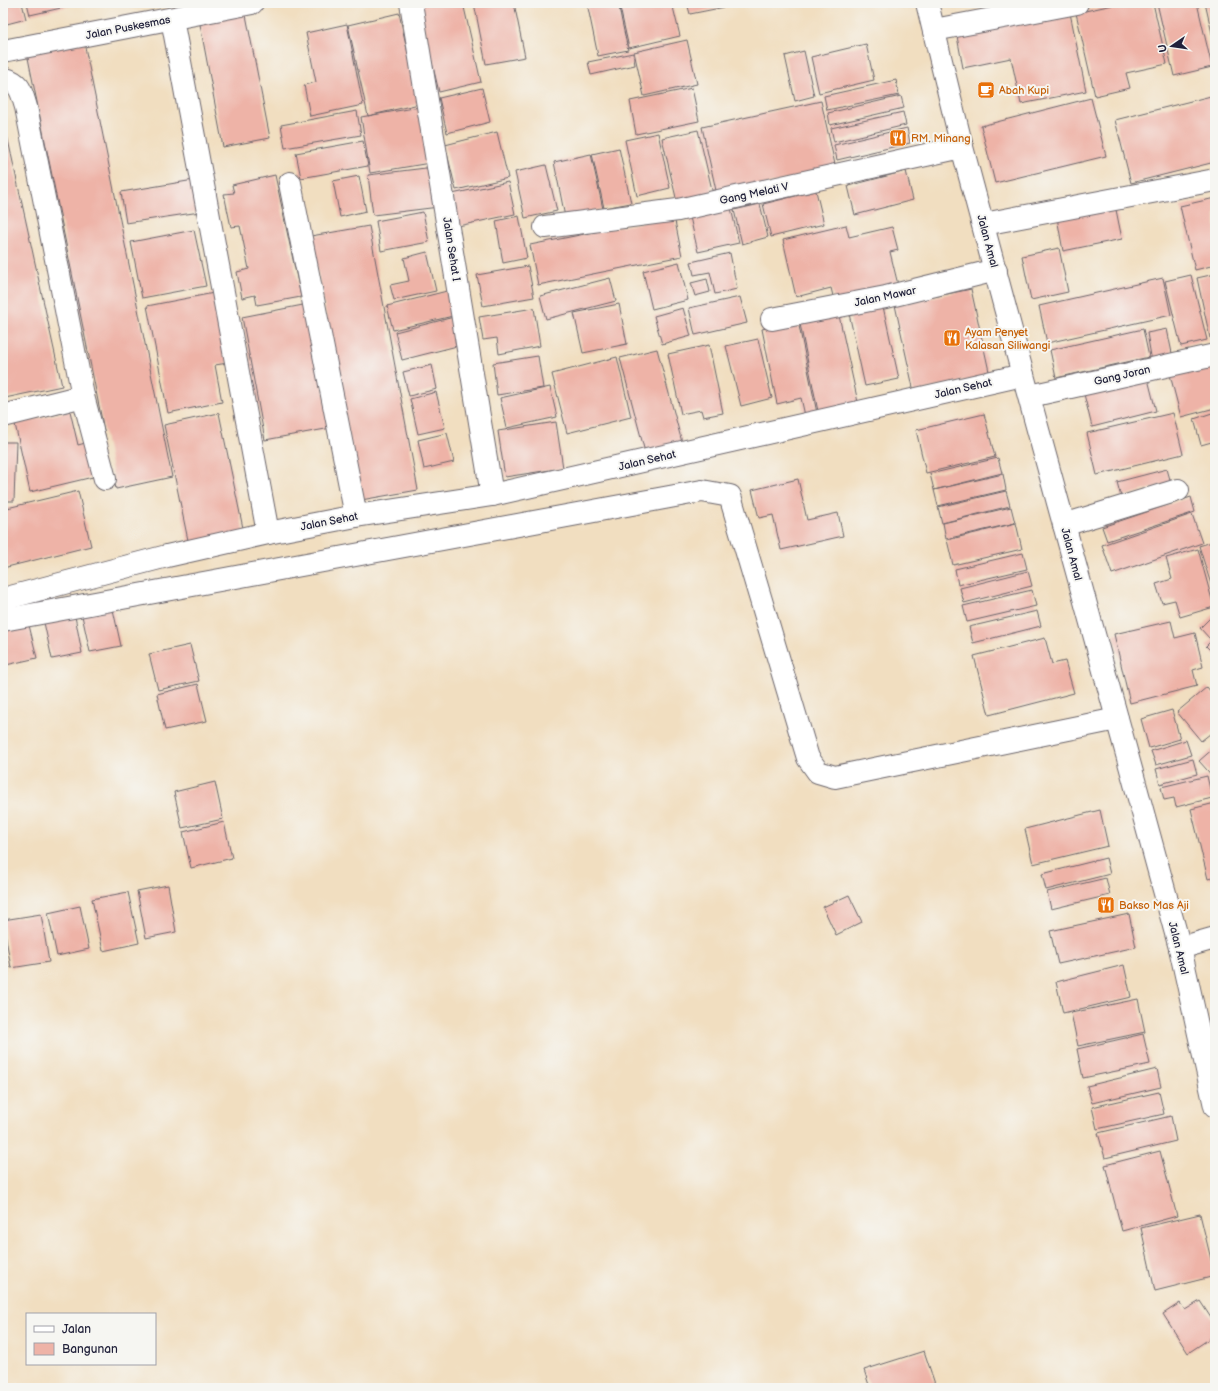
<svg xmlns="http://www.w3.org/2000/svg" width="1218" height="1391" font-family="'Balsamiq Sans',sans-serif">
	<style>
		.building { fill: #eeb3a7 }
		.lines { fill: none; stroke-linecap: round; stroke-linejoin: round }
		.minor-casing { stroke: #6a646a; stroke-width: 24 }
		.minor { stroke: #fff; stroke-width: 22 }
		.labels { text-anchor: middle; stroke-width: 4; stroke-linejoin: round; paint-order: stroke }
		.street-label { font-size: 11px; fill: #22223b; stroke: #f6f6f2 }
		.food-label { font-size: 11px; fill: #c56008; stroke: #f6f6f2; text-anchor: start }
	</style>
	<rect width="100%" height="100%" fill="#f6f6f2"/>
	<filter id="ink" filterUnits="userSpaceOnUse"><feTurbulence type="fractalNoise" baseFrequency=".025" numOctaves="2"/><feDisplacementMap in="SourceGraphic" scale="8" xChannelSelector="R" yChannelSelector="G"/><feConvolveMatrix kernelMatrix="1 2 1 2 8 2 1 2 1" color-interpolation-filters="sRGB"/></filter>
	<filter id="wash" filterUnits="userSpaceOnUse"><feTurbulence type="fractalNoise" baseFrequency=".012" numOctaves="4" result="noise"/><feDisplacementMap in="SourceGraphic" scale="16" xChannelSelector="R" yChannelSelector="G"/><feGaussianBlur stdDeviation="0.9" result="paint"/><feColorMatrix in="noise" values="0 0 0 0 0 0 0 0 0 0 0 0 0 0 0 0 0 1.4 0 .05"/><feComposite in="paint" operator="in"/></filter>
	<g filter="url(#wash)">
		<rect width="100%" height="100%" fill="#f1dec0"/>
		<g id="blocks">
			<g class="building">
				<polygon points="3,3 22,3 26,19 3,25"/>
				<polygon points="27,3 69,3 70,6 30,15"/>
				<polygon points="418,3 463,3 481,82 439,92"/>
				<polygon points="474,3 514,3 525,57 486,64"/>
				<polygon points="587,3 618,3 628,50 598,56"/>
				<polygon points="619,3 672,3 680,36 629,48"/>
				<polygon points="687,3 740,3 740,4 690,14"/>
				<polygon points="1122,3 1153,3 1167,64 1126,73 1130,88 1095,96 1076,13"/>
				<polygon points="1157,3 1197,3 1212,67 1174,76"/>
				<polygon points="1205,3 1215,3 1215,42 1214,42"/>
				<polygon points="1069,8 1086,91 1021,104 1011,58 963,68 956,31"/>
				<polygon points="245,10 270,138 223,147 199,19"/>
				<polygon points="399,13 419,104 368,116 348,25"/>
				<polygon points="347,24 363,105 310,116 304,85 316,82 306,33"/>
				<polygon points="687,40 697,84 644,96 634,52"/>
				<polygon points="84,42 172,477 116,489 27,53"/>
				<polygon points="866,44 874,80 819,93 811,57"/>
				<polygon points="804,51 814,96 795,101 785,56"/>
				<polygon points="633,53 635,65 591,75 588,62"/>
				<polygon points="896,80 899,95 827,110 824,96"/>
				<polygon points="482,88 490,122 447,133 439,98"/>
				<polygon points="692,88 699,121 636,134 630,101"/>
				<polygon points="1215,95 1215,162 1131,183 1115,120"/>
				<polygon points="901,96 904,108 830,125 828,113"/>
				<polygon points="1091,98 1106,156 995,183 981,126"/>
				<polygon points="821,101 836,169 717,195 702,127"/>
				<polygon points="420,107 430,163 370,173 361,117"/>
				<polygon points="357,111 361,135 285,148 281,125"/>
				<polygon points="903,112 906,125 834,142 831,128"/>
				<polygon points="3,117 62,386 5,398 3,388"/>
				<polygon points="907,128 910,143 837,160 834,145"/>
				<polygon points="698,130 713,194 677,202 662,138"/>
				<polygon points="497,132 508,178 456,190 445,145"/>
				<polygon points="658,133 670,188 637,196 625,140"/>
				<polygon points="363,141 368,166 301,178 296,153"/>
				<polygon points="619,148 631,203 604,208 592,154"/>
				<polygon points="591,154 603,209 565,217 554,162"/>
				<polygon points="546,165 557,211 525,218 515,172"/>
				<polygon points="434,167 439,207 373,215 368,175"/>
				<polygon points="906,171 913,200 855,215 848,186"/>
				<polygon points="275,175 301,297 257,305 255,295 242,298 237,272 249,269 240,226 231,227 224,194 234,193 232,185"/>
				<polygon points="359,176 366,211 340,217 333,181"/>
				<polygon points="194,180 200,212 126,223 121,192"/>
				<polygon points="508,182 515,214 458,226 452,194"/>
				<polygon points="816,191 824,224 771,237 763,204"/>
				<polygon points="1215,198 1215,265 1195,270 1180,206"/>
				<polygon points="1114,200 1122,239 1063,251 1056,212"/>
				<polygon points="760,204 768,237 742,244 734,210"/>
				<polygon points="731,208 739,243 698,252 690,217"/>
				<polygon points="423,212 429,242 381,251 376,221"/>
				<polygon points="519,216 527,258 503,263 496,221"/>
				<polygon points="674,216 682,256 538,285 530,245"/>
				<polygon points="846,225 849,237 892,227 898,250 890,252 899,289 835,304 831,288 796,297 783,240"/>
				<polygon points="369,226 418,490 361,500 311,236"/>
				<polygon points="194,230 206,286 142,298 131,242"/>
				<polygon points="1059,248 1068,292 1031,300 1022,256"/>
				<polygon points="427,252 436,291 394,300 390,285 409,281 404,258"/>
				<polygon points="730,253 737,289 715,294 710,272 694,275 691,262"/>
				<polygon points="679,262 688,300 652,309 643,271"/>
				<polygon points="528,266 534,297 483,306 477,275"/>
				<polygon points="1215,274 1215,337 1210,338 1197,278"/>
				<polygon points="1191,275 1207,340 1181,346 1165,281"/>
				<polygon points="610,278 616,301 546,319 540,296"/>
				<polygon points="1163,278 1171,315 1047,343 1039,306"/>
				<polygon points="707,279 710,292 695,296 691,283"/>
				<polygon points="971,289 990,376 914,392 895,305"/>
				<polygon points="447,291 453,316 393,330 387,306"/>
				<polygon points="214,293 228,363 215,365 222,402 168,413 147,306"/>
				<polygon points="740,297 747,323 695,335 689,308"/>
				<polygon points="882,302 899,379 865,386 848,309"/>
				<polygon points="308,304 331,428 265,440 242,317"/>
				<polygon points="619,304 627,344 583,353 574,313"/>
				<polygon points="534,308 540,346 499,354 497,338 483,340 479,317"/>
				<polygon points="683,308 691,336 662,344 654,316"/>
				<polygon points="838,311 859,407 819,416 799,319"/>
				<polygon points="454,317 461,345 402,360 395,332"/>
				<polygon points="798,321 818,418 806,420 801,398 777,404 762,329"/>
				<polygon points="1143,329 1149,357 1056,378 1050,350"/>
				<polygon points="1167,329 1173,358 1152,362 1147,333"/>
				<polygon points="758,339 772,398 741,406 726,346"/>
				<polygon points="709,345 723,413 703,417 701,410 681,414 668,354"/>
				<polygon points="657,349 683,446 646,456 620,358"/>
				<polygon points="538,356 543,388 497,395 493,363"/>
				<polygon points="617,357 631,417 567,433 552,374"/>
				<polygon points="1215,358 1215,408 1181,417 1169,371"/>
				<polygon points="432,365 437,389 409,396 403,372"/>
				<polygon points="1148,379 1156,411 1092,427 1084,394"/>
				<polygon points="550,387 557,417 507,428 500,398"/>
				<polygon points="436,392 445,428 418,434 410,399"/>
				<polygon points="70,411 78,445 89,442 97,476 30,492 15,424"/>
				<polygon points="1215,412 1215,441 1201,445 1194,419"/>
				<polygon points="219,413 244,533 189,545 164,425"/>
				<polygon points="1173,413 1183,454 1097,475 1087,433"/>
				<polygon points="984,414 995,457 926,473 916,430"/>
				<polygon points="556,422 563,468 505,477 498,431"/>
				<polygon points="447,433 454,462 424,469 418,440"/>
				<polygon points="3,442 16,442 14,501 3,501"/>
				<polygon points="998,458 1002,473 934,490 930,474"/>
				<polygon points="1167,469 1171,483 1121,497 1117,482"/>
				<polygon points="1003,474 1006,490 938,506 934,490"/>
				<polygon points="798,479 807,520 838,513 843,536 781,550 773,515 759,518 752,490"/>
				<polygon points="78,491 91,546 3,568 3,509"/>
				<polygon points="1006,491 1010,506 942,523 938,507"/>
				<polygon points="1191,497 1195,512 1107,541 1102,527"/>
				<polygon points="1011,507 1015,523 946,539 943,523"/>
				<polygon points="1192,514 1202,543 1112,574 1102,545"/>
				<polygon points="1016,523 1022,549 953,565 947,540"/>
				<polygon points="1215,541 1215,597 1199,546"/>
				<polygon points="1198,549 1214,607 1180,617 1175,600 1162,603 1156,584 1172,579 1166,558"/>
				<polygon points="1023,553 1027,569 958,585 955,569"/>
				<polygon points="1028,571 1032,586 964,603 960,588"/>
				<polygon points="1032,590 1036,606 967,622 963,606"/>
				<polygon points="112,605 121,646 90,652 81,611"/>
				<polygon points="74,611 82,653 52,659 43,618"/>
				<polygon points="1037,611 1041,626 973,643 969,627"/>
				<polygon points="1215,613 1215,634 1210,639 1200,628"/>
				<polygon points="27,617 37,658 6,665 3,652 3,623"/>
				<polygon points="1171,621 1175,638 1195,633 1203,667 1193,670 1197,686 1130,703 1114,634"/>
				<polygon points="1215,637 1215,655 1206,646"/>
				<polygon points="1045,638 1052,664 1065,661 1074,693 989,715 974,656"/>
				<polygon points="190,645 199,681 158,690 149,654"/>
				<polygon points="198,684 207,721 165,730 157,694"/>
				<polygon points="1207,687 1215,697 1215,730 1201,741 1177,712"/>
				<polygon points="1172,710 1180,739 1149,748 1141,719"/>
				<polygon points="1186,740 1191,755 1156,765 1151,751"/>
				<polygon points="1215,747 1215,779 1199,761"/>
				<polygon points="1193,759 1197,774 1160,784 1156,769"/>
				<polygon points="1207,776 1212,798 1176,807 1174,798 1164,800 1161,787"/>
				<polygon points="215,782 223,819 182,828 174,792"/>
				<polygon points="1215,803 1215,877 1208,879 1191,809"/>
				<polygon points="1100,810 1108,846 1033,864 1025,829"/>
				<polygon points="224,822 232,858 191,868 183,832"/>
				<polygon points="1106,858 1110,874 1046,890 1042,874"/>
				<polygon points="1106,878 1110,895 1051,909 1047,892"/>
				<polygon points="168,885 176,932 146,938 137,891"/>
				<polygon points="128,892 139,943 103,951 92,899"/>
				<polygon points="849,895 862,922 836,935 823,907"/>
				<polygon points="80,906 89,949 57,956 48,913"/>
				<polygon points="41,914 49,962 11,968 3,920"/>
				<polygon points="1129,914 1136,947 1058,964 1050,931"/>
				<polygon points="1124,965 1131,997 1063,1013 1056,982"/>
				<polygon points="1138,999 1145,1032 1078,1046 1071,1013"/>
				<polygon points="1143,1034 1150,1064 1083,1078 1077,1049"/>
				<polygon points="1157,1069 1161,1087 1092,1103 1087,1086"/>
				<polygon points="1159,1092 1164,1114 1097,1129 1092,1107"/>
				<polygon points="1171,1116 1176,1141 1105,1158 1098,1133"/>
				<polygon points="1160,1151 1177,1216 1122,1231 1105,1165"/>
				<polygon points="1200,1214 1215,1276 1155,1291 1141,1228"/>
				<polygon points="1200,1301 1215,1324 1215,1335 1188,1353 1163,1314 1180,1303 1185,1310"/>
				<polygon points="924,1351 935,1384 922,1388 870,1388 864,1370"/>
			</g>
		</g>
	</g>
	<g filter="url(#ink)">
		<use href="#blocks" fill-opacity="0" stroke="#6a646a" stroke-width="1"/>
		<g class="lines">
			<defs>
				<g id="minor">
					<polyline points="411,3 492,495"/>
					<polyline points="927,3 962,147 1023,375 1180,948 1215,1106"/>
					<polyline points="172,19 268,533"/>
					<polyline points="934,30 1077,3"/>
					<polyline points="3,51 252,3"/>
					<path d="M 3,78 C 21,83 21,91 26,107 L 83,396 L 105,479"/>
					<polyline points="290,183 356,516"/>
					<polyline points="984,224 1215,180"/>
					<polyline points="545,227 678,210 962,147"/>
					<polyline points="772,319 886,297 996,270"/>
					<polyline points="1030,396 1215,355"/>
					<polyline points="3,416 83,396"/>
					<polyline points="1064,525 1178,490"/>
					<polyline points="3,599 167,556 268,533 356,516 492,495 1023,375"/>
					<polyline points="3,620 702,491 730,496 808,758 818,772 835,777 1117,719"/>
					<polyline points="1180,948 1215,938"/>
				</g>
			</defs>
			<use href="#minor" class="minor-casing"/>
			<use href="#minor" class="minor"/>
		</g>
	</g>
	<defs>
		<symbol id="cafe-square" viewBox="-11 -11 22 22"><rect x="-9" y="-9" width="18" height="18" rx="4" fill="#e8710a" stroke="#f6f6f2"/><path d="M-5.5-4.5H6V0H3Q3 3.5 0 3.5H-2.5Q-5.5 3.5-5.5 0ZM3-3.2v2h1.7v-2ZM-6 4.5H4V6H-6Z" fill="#fff"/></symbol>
		<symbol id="restaurant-square" viewBox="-11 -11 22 22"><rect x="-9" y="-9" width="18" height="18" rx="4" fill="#e8710a" stroke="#f6f6f2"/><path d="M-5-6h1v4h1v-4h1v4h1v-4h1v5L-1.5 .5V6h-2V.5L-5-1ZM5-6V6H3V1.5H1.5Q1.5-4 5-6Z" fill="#fff"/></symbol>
	</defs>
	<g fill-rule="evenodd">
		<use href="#cafe-square" x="976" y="80" width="20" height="20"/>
		<use href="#restaurant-square" x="888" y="128" width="20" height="20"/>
		<use href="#restaurant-square" x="942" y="328" width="20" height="20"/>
		<use href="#restaurant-square" x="1096" y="895" width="20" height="20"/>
	</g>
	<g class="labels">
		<g class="street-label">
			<text transform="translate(128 27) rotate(-11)" y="4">Jalan Puskesmas</text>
			<text transform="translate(754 193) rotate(-12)" y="4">Gang Melati V</text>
			<text transform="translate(988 241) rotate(75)" y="4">Jalan Amal</text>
			<text transform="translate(452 249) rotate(81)" y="4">Jalan Sehat I</text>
			<text transform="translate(885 296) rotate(-12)" y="4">Jalan Mawar</text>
			<text transform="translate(1122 375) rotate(-13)" y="4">Gang Joran</text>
			<text transform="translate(963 388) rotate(-13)" y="4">Jalan Sehat</text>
			<text transform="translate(647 460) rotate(-13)" y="4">Jalan Sehat</text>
			<text transform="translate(329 521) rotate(-11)" y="4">Jalan Sehat</text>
			<text transform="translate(1072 554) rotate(75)" y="4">Jalan Amal</text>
			<text transform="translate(1179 948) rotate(76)" y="4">Jalan Amal</text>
		</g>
		<g class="food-label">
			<text x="999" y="94">Abah Kupi</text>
			<text x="911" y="142">RM. Minang</text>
			<text x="965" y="336">Ayam Penyet<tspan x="965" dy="13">Kalasan Siliwangi</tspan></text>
			<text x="1119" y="909">Bakso Mas Aji</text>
		</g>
	</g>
	<rect width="1218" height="1391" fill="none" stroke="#f6f6f2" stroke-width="16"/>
	<rect x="26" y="1313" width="130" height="52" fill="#f6f6f2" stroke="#a1a1a9"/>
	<rect x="34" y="1326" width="20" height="6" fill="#ffffff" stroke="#a1a1a9"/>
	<text x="62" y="1333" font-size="12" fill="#22223b">Jalan</text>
	<rect x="34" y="1343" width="20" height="12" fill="#eeb3a7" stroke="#a1a1a9"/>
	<text x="62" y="1353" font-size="12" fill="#22223b">Bangunan</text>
	<g transform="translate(1172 46) rotate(257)" stroke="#f6f6f2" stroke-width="3" paint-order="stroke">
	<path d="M0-3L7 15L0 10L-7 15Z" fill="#22223b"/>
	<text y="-6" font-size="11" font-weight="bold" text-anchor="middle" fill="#22223b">U</text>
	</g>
</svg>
